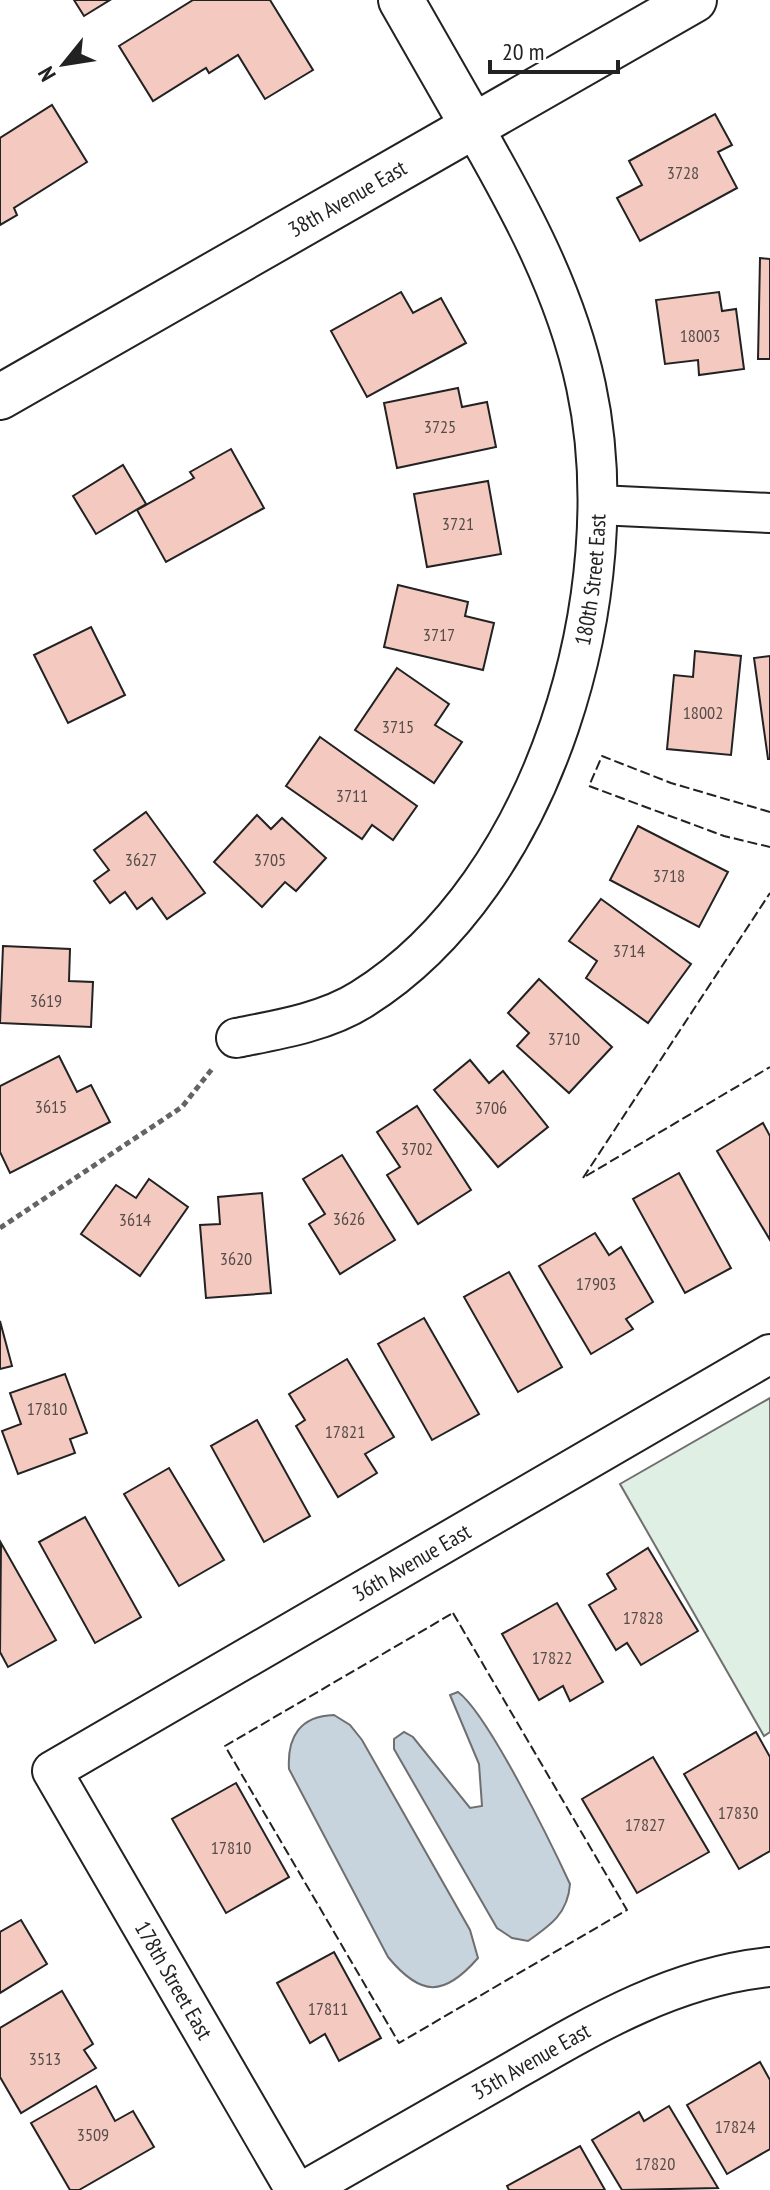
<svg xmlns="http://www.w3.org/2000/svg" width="770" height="2190" font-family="'PT Sans Narrow',sans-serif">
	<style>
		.green { fill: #e0efe3; stroke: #6f6f6f; stroke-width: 2 }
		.water { fill: #c7d3dd; stroke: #6f6f6f; stroke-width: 2 }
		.building { fill: #f3c9c0; stroke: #222; stroke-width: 2 }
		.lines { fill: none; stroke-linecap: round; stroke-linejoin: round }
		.minor-casing { stroke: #222; stroke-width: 42 }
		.tertiary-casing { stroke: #222; stroke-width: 48 }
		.path { stroke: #646464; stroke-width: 5; stroke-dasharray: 6 4; stroke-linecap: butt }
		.minor { stroke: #fff; stroke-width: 38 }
		.tertiary { stroke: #fff; stroke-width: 44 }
		.fence { stroke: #222; stroke-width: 2; stroke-dasharray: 10 4; stroke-linecap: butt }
		.labels { text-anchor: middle; stroke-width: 6; stroke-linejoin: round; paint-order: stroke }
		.number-label { font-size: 18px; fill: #564c4a }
		.street-label { font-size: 22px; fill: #222; stroke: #fff }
	</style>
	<rect width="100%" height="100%" fill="#fff"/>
	<polygon class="green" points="770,1398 770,1732 764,1736 620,1484"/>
	<g class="water">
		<path d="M 458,1692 C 488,1714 552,1845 570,1884 C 568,1913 551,1925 528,1941 L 512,1938 L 497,1928 L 394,1749 L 394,1739 L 404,1732 L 413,1737 L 470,1808 L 482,1806 L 479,1764 L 450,1695 Z"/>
		<path d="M 334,1715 L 350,1725 L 362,1740 L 470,1930 L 478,1958 C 444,1997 421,1997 388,1957 L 289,1769 C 287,1737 300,1716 334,1715 Z"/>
	</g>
	<g class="building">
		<polygon points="74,0 110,0 84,16"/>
		<polygon points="193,0 270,0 313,70 265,99 238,55 209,73 206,68 153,101 119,46"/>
		<polygon points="52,105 87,162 14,208 17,215 0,225 0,138"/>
		<polygon points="715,114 732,145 718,152 737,188 640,241 617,198 642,185 629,161"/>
		<polygon points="760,258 770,259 770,359 758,359"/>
		<polygon points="401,292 413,313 441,298 466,343 367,397 331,331"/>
		<polygon points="719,292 722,311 736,309 744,369 699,375 698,360 665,364 656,300"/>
		<polygon points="458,388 462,407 487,402 496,447 397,468 384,403"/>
		<polygon points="231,449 264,508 166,562 137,510 194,478 190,472"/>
		<polygon points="123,465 146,504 96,534 73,496"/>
		<polygon points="488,481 501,554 427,567 414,494"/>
		<polygon points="398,585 468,602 465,616 494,623 483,670 384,647"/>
		<polygon points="91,627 125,695 68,723 34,655"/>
		<polygon points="695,651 741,656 731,755 667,749 674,675 693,677"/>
		<polygon points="770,656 770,759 768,759 754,658"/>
		<polygon points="397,668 449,704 435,725 462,742 434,783 355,730"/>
		<polygon points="320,737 417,806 393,840 372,825 362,839 286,786"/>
		<polygon points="146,812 205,893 167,919 152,898 137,909 125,892 110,903 94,881 109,870 94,850"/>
		<polygon points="257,815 271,829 282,818 326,858 296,891 285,882 262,907 214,862"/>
		<polygon points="638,826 728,872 699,927 610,880"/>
		<polygon points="601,899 691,964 648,1023 586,978 597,961 569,941"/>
		<polygon points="3,946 70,949 69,981 93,982 91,1027 0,1023"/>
		<polygon points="539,979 612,1047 569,1093 517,1046 529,1033 508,1013"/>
		<polygon points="59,1056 77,1092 91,1085 110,1122 10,1173 0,1152 0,1086"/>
		<polygon points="470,1060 489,1083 503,1071 548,1127 498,1167 434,1090"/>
		<polygon points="417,1106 471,1190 418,1224 387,1175 400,1167 377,1132"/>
		<polygon points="763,1123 770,1136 770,1240 717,1151"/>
		<polygon points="342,1155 395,1240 340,1274 309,1224 325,1214 303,1179"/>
		<polygon points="679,1173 731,1268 685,1293 633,1199"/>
		<polygon points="149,1179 188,1207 140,1276 81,1234 116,1185 136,1198"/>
		<polygon points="262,1193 271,1293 206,1298 200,1225 220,1224 218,1197"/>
		<polygon points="595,1233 609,1255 621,1247 653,1302 626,1319 633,1329 591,1354 539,1266"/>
		<polygon points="509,1272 562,1367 518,1392 464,1297"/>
		<polygon points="424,1318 479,1414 432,1440 378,1344"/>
		<polygon points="0,1321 12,1366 0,1369"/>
		<polygon points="347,1359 394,1437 365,1454 377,1473 338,1497 296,1426 305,1420 289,1394"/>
		<polygon points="65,1374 87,1433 70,1439 75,1453 18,1474 2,1431 21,1424 10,1393"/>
		<polygon points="257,1420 310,1516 264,1542 211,1446"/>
		<polygon points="169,1468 224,1560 179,1586 124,1494"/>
		<polygon points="85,1517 141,1617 95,1643 39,1542"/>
		<polygon points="1,1543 56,1640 8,1667 0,1652"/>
		<polygon points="648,1548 698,1631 641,1665 627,1643 616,1650 589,1605 616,1589 607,1574"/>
		<polygon points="557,1603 603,1682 570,1701 563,1686 539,1700 502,1634"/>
		<polygon points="756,1732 770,1757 770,1851 739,1869 684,1774"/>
		<polygon points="653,1757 709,1852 637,1893 582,1799"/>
		<polygon points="236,1783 289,1877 226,1913 172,1819"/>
		<polygon points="21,1920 47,1964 0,1993 0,1932"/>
		<polygon points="334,1952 381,2038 339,2061 325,2034 310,2043 277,1983"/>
		<polygon points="62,1991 93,2044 84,2050 96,2068 21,2113 0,2077 0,2028"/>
		<polygon points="760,2062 770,2080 770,2149 727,2174 687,2105"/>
		<polygon points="96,2086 115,2121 133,2111 154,2147 79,2190 70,2190 31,2123"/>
		<polygon points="669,2106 718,2188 622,2190 592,2140 639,2112 644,2121"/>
		<polygon points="580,2146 605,2190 509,2190 507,2186"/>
	</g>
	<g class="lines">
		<defs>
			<g id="minor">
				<polyline points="598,505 770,513"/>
				<path id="s1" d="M 236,1038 C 277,1030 326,1022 362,999 C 546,884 630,590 586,386 C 566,292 520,208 473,126"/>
				<path id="s2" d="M 295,2190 L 52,1771 L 770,1354"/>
				<path id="s3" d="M 305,2190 C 370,2153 436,2115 501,2078 C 586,2029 670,1977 770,1967"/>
			</g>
			<g id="tertiary">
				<polyline points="401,0 473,126"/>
				<path id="s4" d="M 0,397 L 694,0"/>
			</g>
		</defs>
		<use href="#minor" class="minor-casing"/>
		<use href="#tertiary" class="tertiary-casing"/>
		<polyline class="path" points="0,1228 182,1107 212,1069"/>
		<use href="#minor" class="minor"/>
		<use href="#tertiary" class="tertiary"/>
		<g class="fence">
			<polyline points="770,812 671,783 602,756 589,786 724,836 770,847"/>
			<polyline points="586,1176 770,1067"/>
			<polyline points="583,1178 770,893"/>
			<polygon points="453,1613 627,1910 399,2043 225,1746"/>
		</g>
	</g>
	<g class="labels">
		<g class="number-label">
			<text x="683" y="179">3728</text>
			<text x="700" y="342">18003</text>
			<text x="440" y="433">3725</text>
			<text x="458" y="530">3721</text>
			<text x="439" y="641">3717</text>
			<text x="703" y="719">18002</text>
			<text x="398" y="733">3715</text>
			<text x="352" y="802">3711</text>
			<text x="141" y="866">3627</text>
			<text x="270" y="866">3705</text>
			<text x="669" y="882">3718</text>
			<text x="629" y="957">3714</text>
			<text x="46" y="1007">3619</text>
			<text x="564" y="1045">3710</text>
			<text x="51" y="1113">3615</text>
			<text x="491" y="1114">3706</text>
			<text x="417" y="1155">3702</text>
			<text x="349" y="1225">3626</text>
			<text x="135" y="1226">3614</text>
			<text x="236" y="1265">3620</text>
			<text x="596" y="1290">17903</text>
			<text x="47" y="1415">17810</text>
			<text x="345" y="1438">17821</text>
			<text x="643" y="1624">17828</text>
			<text x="552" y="1664">17822</text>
			<text x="738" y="1819">17830</text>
			<text x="645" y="1831">17827</text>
			<text x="231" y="1854">17810</text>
			<text x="328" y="2015">17811</text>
			<text x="45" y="2065">3513</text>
			<text x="735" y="2133">17824</text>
			<text x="93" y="2141">3509</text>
			<text x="655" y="2170">17820</text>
		</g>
		<g class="street-label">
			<text dy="8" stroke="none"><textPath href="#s4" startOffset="400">38th Avenue East</textPath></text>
			<text dy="8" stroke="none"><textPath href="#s1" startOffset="626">180th Street East</textPath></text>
			<text dy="8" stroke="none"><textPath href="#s2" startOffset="900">36th Avenue East</textPath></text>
			<text transform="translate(174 1980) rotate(60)" y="8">178th Street East</text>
			<text dy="8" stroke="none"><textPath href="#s3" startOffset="260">35th Avenue East</textPath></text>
		</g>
	</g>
	<g transform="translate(64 64) rotate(240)" stroke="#ffffff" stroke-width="6" paint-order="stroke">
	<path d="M0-6L14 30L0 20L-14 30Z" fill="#222222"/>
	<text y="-12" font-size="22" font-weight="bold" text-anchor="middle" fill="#222222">N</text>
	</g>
	<path d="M490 60v12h128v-12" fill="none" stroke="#222222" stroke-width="4"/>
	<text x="502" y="60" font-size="24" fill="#222222" stroke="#ffffff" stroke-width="6" paint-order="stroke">20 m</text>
</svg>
